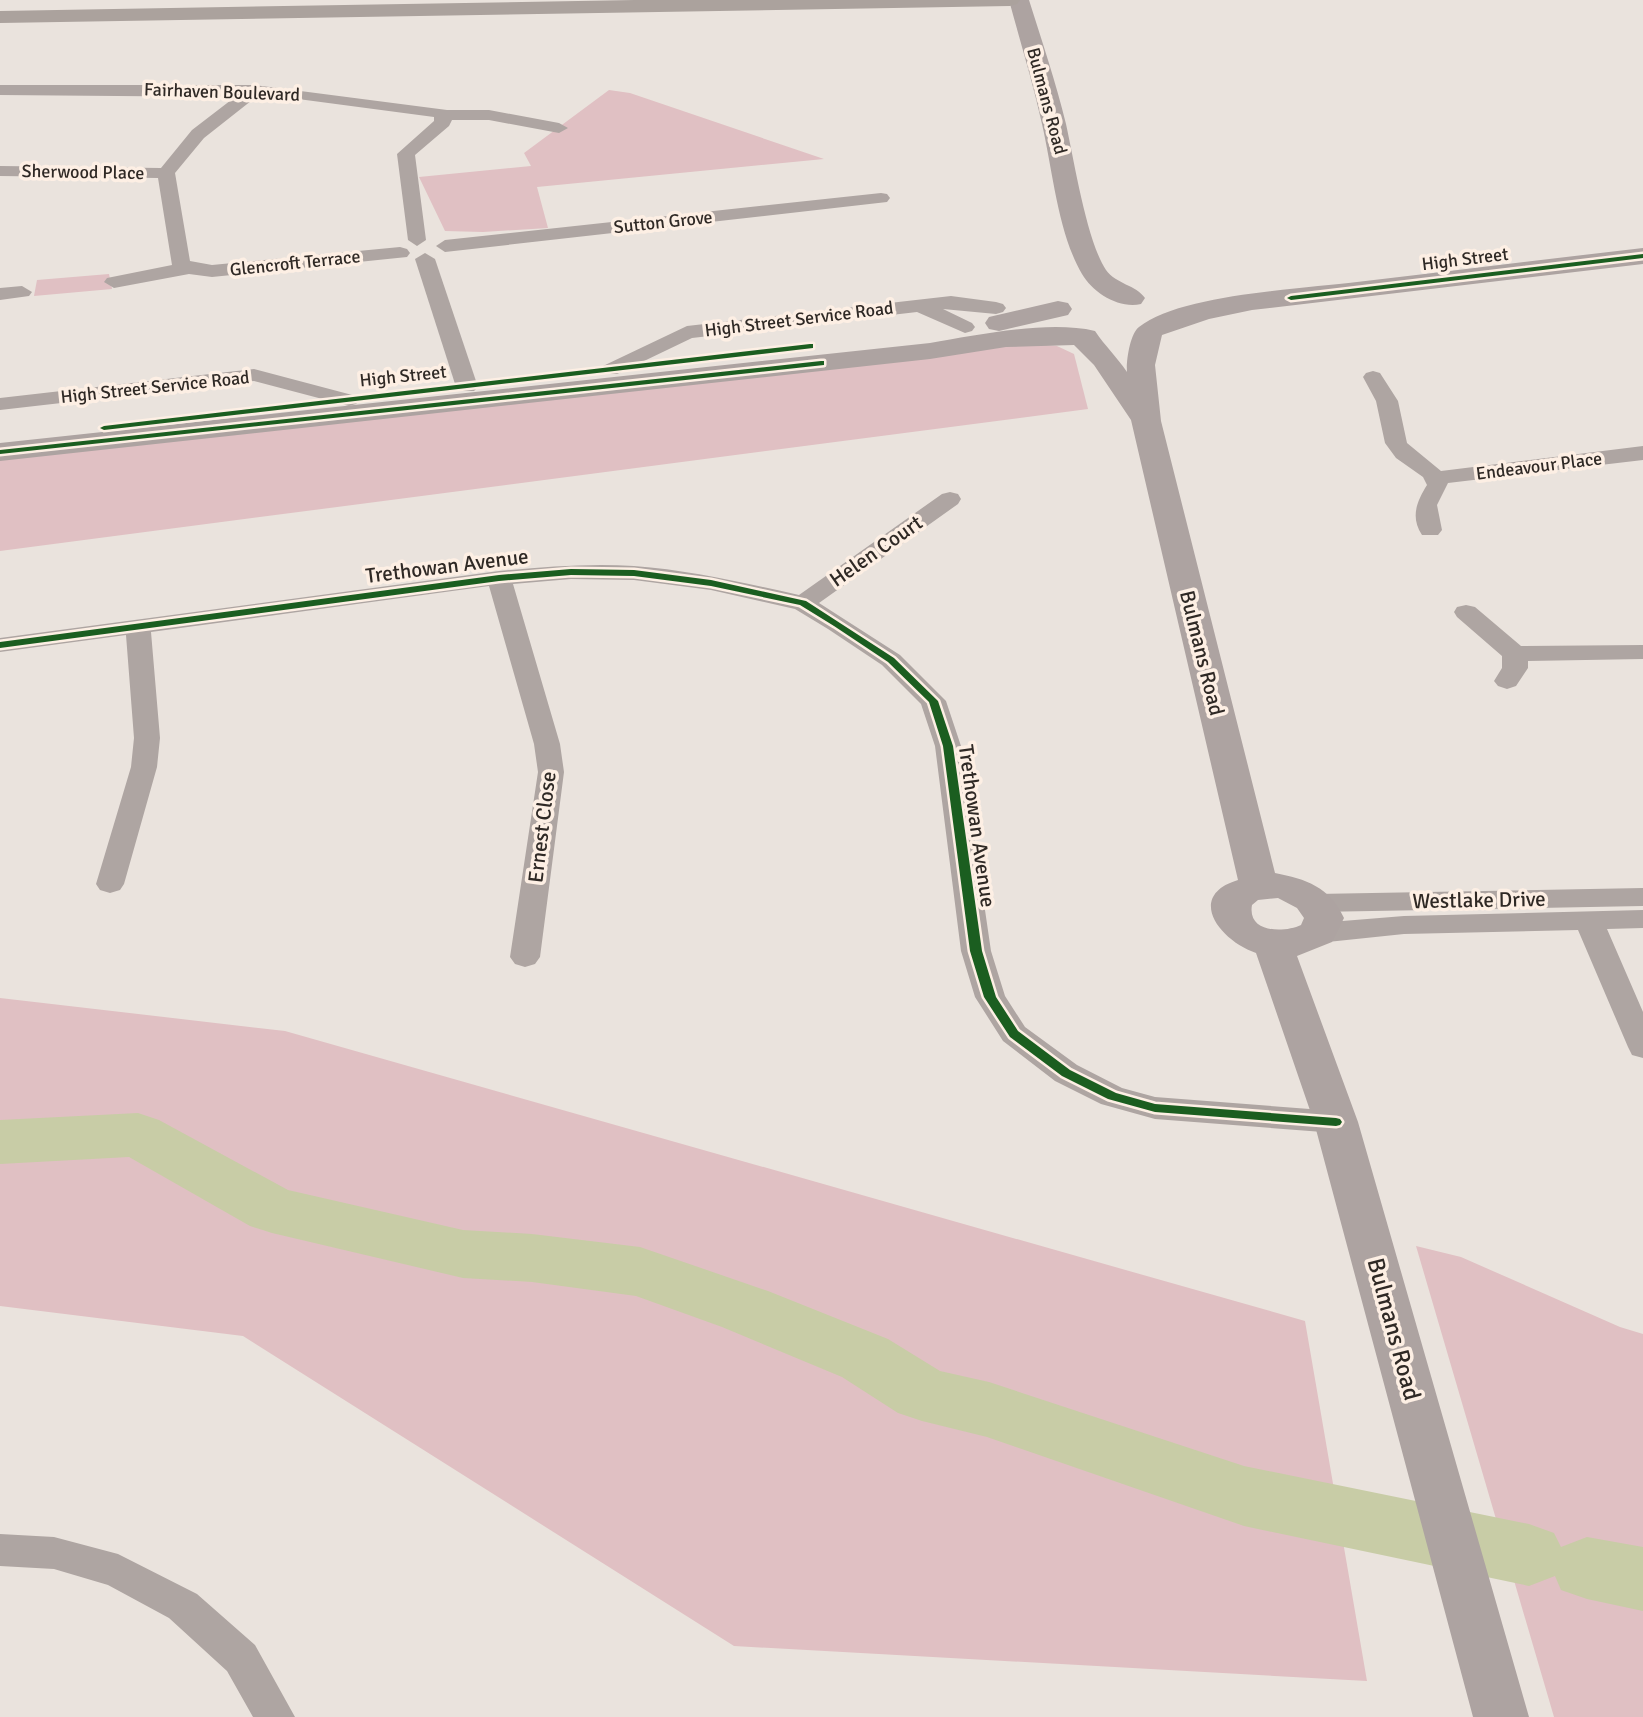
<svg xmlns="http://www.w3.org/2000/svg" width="1643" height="1717" font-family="Signika,sans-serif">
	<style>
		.green { fill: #e0c0c3 }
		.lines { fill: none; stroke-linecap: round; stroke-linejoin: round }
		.river { fill: #c8cca6; fill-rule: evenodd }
		.street { fill: #aea5a2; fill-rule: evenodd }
		.secondary { fill: #ada3a1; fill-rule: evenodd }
		.highway { fill: #aba29d; fill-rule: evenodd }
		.cycleway-casing { stroke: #fdefe4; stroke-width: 5 }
		.cycleway { fill: #1b5e20; fill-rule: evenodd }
		.labels { text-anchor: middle; stroke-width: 7; stroke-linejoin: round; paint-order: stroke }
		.far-street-label { font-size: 18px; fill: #2f2925; stroke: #fdefe4 }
		.street-label { font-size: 21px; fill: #2f2925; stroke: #fdefe4 }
		.near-street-label { font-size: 24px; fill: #2f2925; stroke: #fdefe4 }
	</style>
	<rect width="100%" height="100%" fill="#eae3dd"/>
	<g class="green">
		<polygon points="609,90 630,93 824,159 537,187 548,228 483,232 445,231 419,177 531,166 524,153"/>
		<polygon points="109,274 112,289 34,296 37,280"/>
		<polygon points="1025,343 1057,346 1074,354 1088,409 0,551 0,458"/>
		<polygon points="0,998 285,1031 1305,1321 1367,1681 734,1646 243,1336 0,1306"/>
		<polygon points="1416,1246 1461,1257 1620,1327 1643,1334 1643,1717 1554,1717"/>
	</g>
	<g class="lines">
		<polygon class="river" points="138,1113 159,1120 288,1190 463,1230 532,1234 640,1247 768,1291 888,1339 940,1371 989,1382 1244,1466 1529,1524 1554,1533 1561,1547 1587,1537 1643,1547 1643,1611 1587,1599 1561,1590 1555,1576 1529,1586 1244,1526 987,1437 922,1421 898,1413 842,1377 722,1327 636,1296 532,1282 463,1278 272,1233 250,1226 129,1157 0,1164 0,1120"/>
		<g class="street">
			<polygon points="0,85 254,85 447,110 489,110 559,123 568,128 559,133 489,120 452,120 449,126 415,155 426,240 417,246 408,240 397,154 434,121 434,117 283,97 256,97 204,138 175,173 190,261 212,265 400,247 407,249 410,253 407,257 212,277 189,274 114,288 104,282 107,278 172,265 158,178 0,176 0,166 161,168 192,130 235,97 0,95"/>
			<polygon points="881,193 887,194 890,198 887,202 445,252 436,246 445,240"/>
			<polygon points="425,253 435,259 478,387 474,391 460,391 456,387 415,259"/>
			<polygon points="22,286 32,292 29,296 0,300 0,288"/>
			<polygon points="951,296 996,302 1003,304 1006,308 1003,312 996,314 943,309 972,323 975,327 972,331 965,333 917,312 692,338 617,374 603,374 600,370 603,366 687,326"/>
			<polygon points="254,369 356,396 360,400 356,404 349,406 254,381 0,410 0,398"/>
			<path d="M 1373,371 L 1380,373 L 1398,401 L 1407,443 L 1441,471 L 1643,446 L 1643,460 L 1448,483 L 1437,505 L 1442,530 L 1438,535 L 1422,535 C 1410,517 1417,501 1427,485 L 1423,477 L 1396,458 L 1385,443 L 1376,401 L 1363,377 L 1366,373 Z"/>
			<path d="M 950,492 L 958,494 L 961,499 L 958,504 L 819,603 L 900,655 L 946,701 L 961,746 L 991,951 L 1005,996 L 1025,1027 L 1077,1065 L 1122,1088 L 1155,1097 L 1336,1111 L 1347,1114 L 1352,1122 L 1347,1130 L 1336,1133 L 1155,1119 L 1101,1104 L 1055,1081 L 1003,1041 L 975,997 L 961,951 L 935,746 L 921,704 L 882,665 L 828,629 L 795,609 L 711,590 L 634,580 L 571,579 L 513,584 L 560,744 L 564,772 L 540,957 L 535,964 L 525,967 L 515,964 L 510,957 L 538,772 L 534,744 L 489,586 L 151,632 L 160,738 L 157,767 L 124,884 L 120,890 L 110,893 L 100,890 L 96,884 L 131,767 L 134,738 L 126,635 L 0,652 L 0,638 L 499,571 C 544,567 589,563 634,566 C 690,570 744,583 799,595 L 942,494 Z"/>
			<polygon points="1466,605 1475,607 1521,646 1643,645 1643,659 1528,661 1528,668 1516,686 1507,689 1498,686 1494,681 1502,668 1502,656 1457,617 1454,612 1457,607"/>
			<polygon points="1643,888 1643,906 1316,912 1306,910 1302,903 1306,896 1316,894"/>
			<polygon points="1643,910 1643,928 1607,929 1643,1012 1643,1058 1632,1055 1628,1047 1578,930 1404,934 1318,943 1308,940 1303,933 1308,926 1318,923 1404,916"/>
			<polygon points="0,1534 54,1537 118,1554 197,1594 255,1645 295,1717 253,1717 227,1671 169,1618 108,1585 54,1569 0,1566"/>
		</g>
		<g class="secondary">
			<path d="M 1009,0 L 1029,0 C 1042,41 1056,83 1066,124 C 1074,160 1087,242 1106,270 C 1116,284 1136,285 1145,298 L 1141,304 C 1119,309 1093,293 1082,274 C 1058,233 1053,172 1042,124 C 1033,83 1020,41 1009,0 Z"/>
			<path d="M 1643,248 L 1643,264 L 1252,310 L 1209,319 L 1162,335 L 1155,365 L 1161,421 L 1275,873 C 1306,879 1330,887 1344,918 L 1332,942 L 1297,956 L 1358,1122 L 1529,1717 L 1473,1717 L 1314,1122 L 1256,953 C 1220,941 1185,896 1238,880 L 1131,420 L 1094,365 L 1074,345 L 1006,347 L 930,359 L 0,461 L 0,443 L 930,343 C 978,335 1048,320 1095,331 C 1105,346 1117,357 1127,372 C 1126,361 1130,334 1139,327 C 1180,294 1302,289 1357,282 C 1452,271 1547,259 1643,248 ZM 1278,898 L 1297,908 L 1304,918 L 1301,925 C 1284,933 1247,933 1252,905 L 1258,900 Z"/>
			<polygon points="1058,301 1068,303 1072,309 1068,315 999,331 989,329 985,323 989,317"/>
		</g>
		<polygon class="highway" points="634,0 1020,0 1017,4 1010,6 0,23 0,11"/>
		<defs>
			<g id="cycleway">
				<polygon points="1643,254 1643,258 1291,300 1287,298 1291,296"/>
				<polygon points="810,344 813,344 813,348 104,430 100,428 104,426"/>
				<polygon points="821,361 824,361 824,365 0,454 0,450"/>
				<polygon points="571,569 634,570 711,580 806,601 894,658 938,701 953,746 982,951 996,997 1018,1031 1070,1070 1116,1093 1155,1104 1336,1118 1340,1119 1342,1122 1340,1125 1336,1126 1155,1112 1108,1099 1062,1076 1010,1037 984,997 970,951 943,746 929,702 888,662 834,626 800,605 711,586 634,576 571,575 499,581 0,648 0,642 499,575"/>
			</g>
		</defs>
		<use href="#cycleway" class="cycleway-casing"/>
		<use href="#cycleway" class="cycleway"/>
	</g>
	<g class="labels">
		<g class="far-street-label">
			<text transform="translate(222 92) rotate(2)" y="6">Fairhaven Boulevard</text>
			<text transform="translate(1047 101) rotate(75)" y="6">Bulmans Road</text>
			<text transform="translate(83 172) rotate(1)" y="6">Sherwood Place</text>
			<text transform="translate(663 222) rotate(-6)" y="6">Sutton Grove</text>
			<text transform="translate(1465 259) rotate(-7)" y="6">High Street</text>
			<text transform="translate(295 263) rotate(-6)" y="6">Glencroft Terrace</text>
			<text transform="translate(799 319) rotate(-7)" y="6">High Street Service Road</text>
			<text transform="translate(403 376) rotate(-6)" y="6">High Street</text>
			<text transform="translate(155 387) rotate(-6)" y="6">High Street Service Road</text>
			<text transform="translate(1539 466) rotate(-7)" y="6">Endeavour Place</text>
		</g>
		<g class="street-label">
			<text transform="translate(876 551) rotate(-35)" y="7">Helen Court</text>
			<text transform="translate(447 566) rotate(-7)" y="7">Trethowan Avenue</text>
			<text transform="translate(1202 653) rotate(76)" y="7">Bulmans Road</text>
			<text transform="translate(977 826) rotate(82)" y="7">Trethowan Avenue</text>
			<text transform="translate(542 827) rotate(-83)" y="7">Ernest Close</text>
			<text transform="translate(1479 900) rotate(-1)" y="7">Westlake Drive</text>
		</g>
		<g class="near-street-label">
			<text transform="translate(1394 1329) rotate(75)" y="8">Bulmans Road</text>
		</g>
	</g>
</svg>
